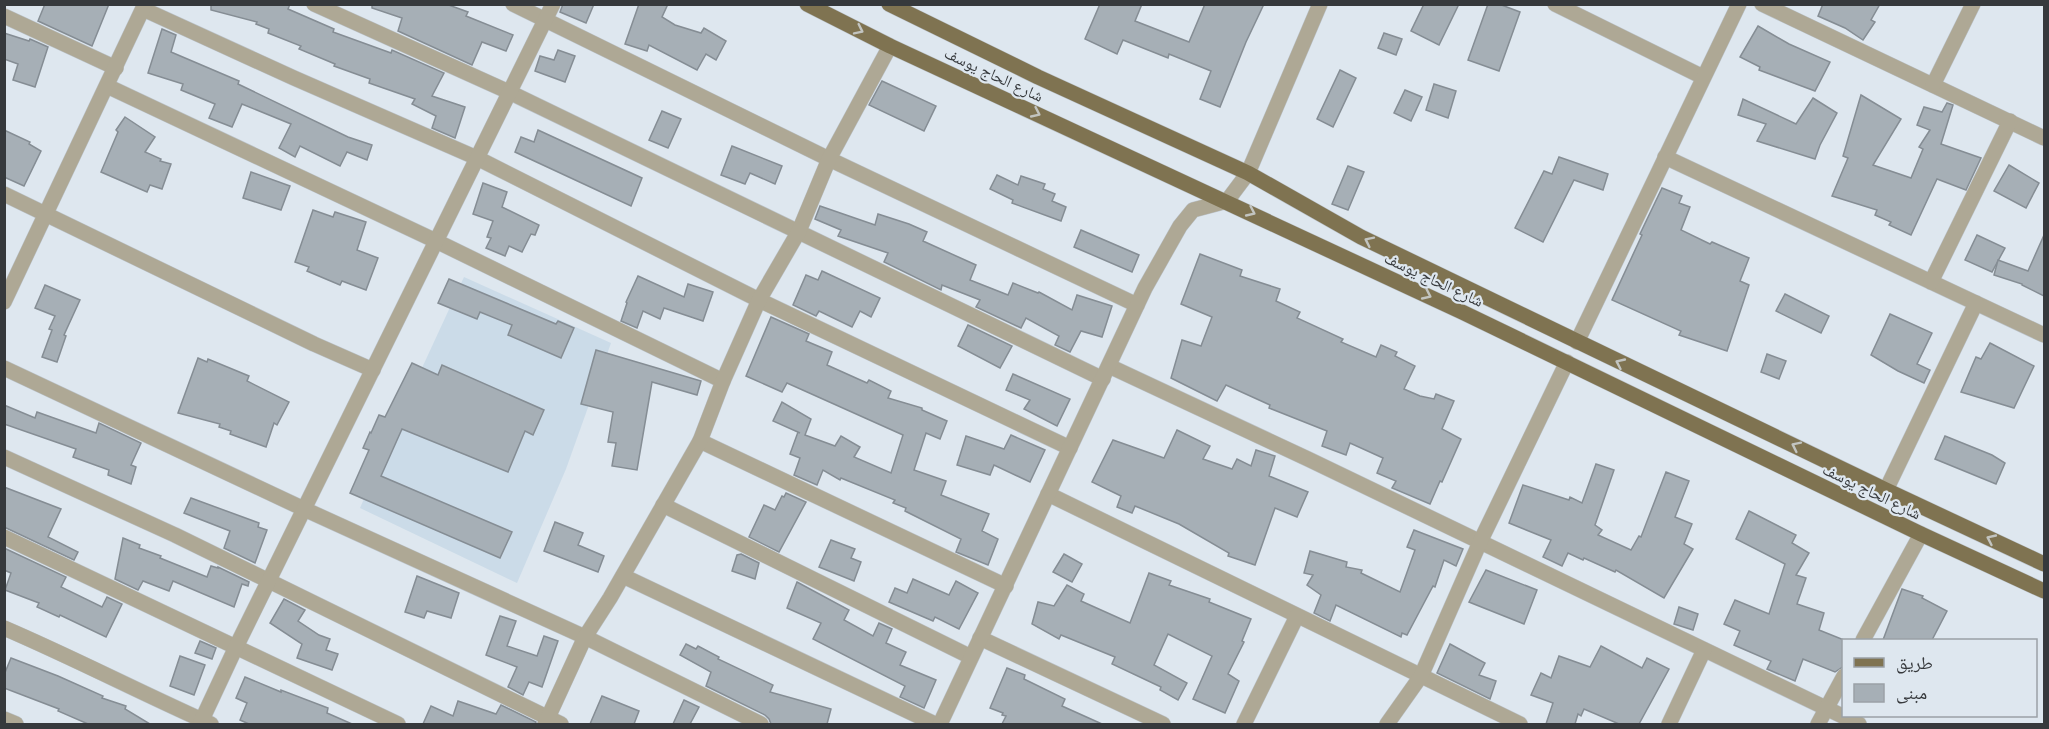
<svg xmlns="http://www.w3.org/2000/svg" width="2049" height="729" font-family="Raleway,'Noto Naskh Arabic',sans-serif">
	<style>
		.built { fill: #cbdbe8 }
		.building { fill: #a6afb6; stroke: #858d94; stroke-width: 1.5 }
		.lines { fill: none; stroke-linecap: round; stroke-linejoin: round }
		.minor-casing { stroke: #bcc4cb; stroke-width: 16 }
		.major-casing { stroke: #bcc4cb; stroke-width: 16 }
		.minor { stroke: #aea895; stroke-width: 15 }
		.major { stroke: #7f7351; stroke-width: 15 }
		.oneway { stroke: #c2c4c0 }
		.labels { text-anchor: middle; stroke-width: 4.5; stroke-linejoin: round; paint-order: stroke }
		.street-label { font-size: 16px; fill: #36393c; stroke: #dee7ef }
	</style>
	<rect width="100%" height="100%" fill="#dee7ef"/>
	<polygon class="built" points="464,277 611,343 566,469 517,583 360,508 409,396"/>
	<g class="building">
		<polygon points="45,4 109,4 92,46 38,21"/>
		<polygon points="211,4 290,4 288,9 334,29 333,32 391,53 392,50 444,73 432,96 465,107 455,138 432,128 436,116 412,104 415,99 369,83 370,79 334,66 335,64 299,49 301,46 268,33 269,29 256,24 257,22 211,10"/>
		<polygon points="372,4 446,4 468,12 466,16 513,35 506,51 482,42 472,65 398,31 402,18 372,8"/>
		<polygon points="563,4 594,4 586,23 560,12"/>
		<polygon points="639,4 668,4 662,17 675,25 701,33 704,28 726,41 716,60 706,54 697,70 649,45 647,51 625,44"/>
		<polygon points="1100,4 1142,4 1135,21 1189,42 1205,4 1264,4 1246,42 1220,107 1200,99 1211,71 1169,54 1168,58 1123,40 1117,54 1085,39"/>
		<polygon points="1424,4 1459,4 1439,45 1411,31"/>
		<polygon points="1488,4 1499,4 1520,12 1499,71 1468,60"/>
		<polygon points="1823,4 1880,4 1871,20 1875,22 1863,40 1845,28 1818,16"/>
		<polygon points="1758,26 1789,44 1830,62 1815,91 1759,70 1760,67 1740,57"/>
		<polygon points="162,29 176,35 171,52 239,81 238,84 348,137 372,145 367,160 347,152 340,166 300,146 295,157 279,148 291,124 242,104 232,127 209,118 215,104 181,90 183,84 148,73"/>
		<polygon points="4,33 29,41 30,39 48,47 35,87 13,80 18,64 4,59"/>
		<polygon points="1384,33 1402,39 1396,55 1378,48"/>
		<polygon points="558,50 575,56 565,82 535,71 540,56 554,60"/>
		<polygon points="1340,70 1356,78 1333,127 1317,119"/>
		<polygon points="882,81 936,106 924,131 869,105"/>
		<polygon points="1434,84 1456,91 1448,118 1426,110"/>
		<polygon points="1405,90 1422,97 1411,121 1394,113"/>
		<polygon points="1861,95 1901,119 1873,165 1911,178 1923,149 1919,147 1930,130 1917,125 1924,107 1942,112 1947,103 1953,105 1941,144 1981,158 1966,190 1937,179 1911,235 1889,225 1891,222 1875,215 1877,210 1832,196 1848,158 1843,156"/>
		<polygon points="1813,98 1837,113 1820,145 1815,159 1757,141 1766,124 1738,115 1743,99 1796,124"/>
		<polygon points="662,111 681,119 668,148 649,140"/>
		<polygon points="125,117 155,137 145,152 161,159 160,161 171,164 162,189 150,185 147,192 101,172 118,132 116,130"/>
		<polygon points="4,130 30,142 29,144 41,151 24,186 4,177"/>
		<polygon points="538,130 642,178 631,206 515,152 521,137 534,142"/>
		<polygon points="732,146 782,166 775,184 750,173 745,184 721,175"/>
		<polygon points="1559,157 1608,174 1603,190 1574,180 1543,242 1515,228 1544,171 1552,174"/>
		<polygon points="2009,165 2039,183 2026,208 1994,191"/>
		<polygon points="1348,166 1364,172 1348,210 1332,204"/>
		<polygon points="251,172 290,186 281,210 243,198"/>
		<polygon points="997,175 1018,185 1021,176 1045,184 1043,189 1055,194 1052,201 1066,207 1061,221 1012,203 1013,200 990,189"/>
		<polygon points="483,183 507,192 502,207 539,225 535,235 531,234 522,252 509,246 505,256 486,248 491,238 487,237 493,221 473,214"/>
		<polygon points="1662,188 1682,196 1679,203 1690,207 1681,230 1710,244 1712,242 1749,258 1740,281 1749,285 1727,351 1679,335 1681,331 1612,300 1642,235 1640,234"/>
		<polygon points="820,206 875,225 878,214 909,224 927,232 923,241 976,265 970,280 1008,295 1013,283 1038,293 1039,292 1072,310 1077,295 1112,306 1102,337 1081,331 1070,352 1055,345 1059,336 1026,318 1021,328 976,307 980,300 942,285 941,290 884,262 888,253 838,236 841,230 815,219"/>
		<polygon points="313,210 333,217 335,212 366,222 357,250 378,258 366,290 342,281 340,285 307,271 309,267 295,262"/>
		<polygon points="1081,230 1139,255 1132,272 1074,247"/>
		<polygon points="1977,235 2005,248 1992,272 1965,260"/>
		<polygon points="2044,235 2044,296 2022,285 2022,284 1994,275 1998,260 2028,271"/>
		<polygon points="1200,254 1242,270 1240,276 1280,289 1276,301 1300,312 1297,318 1343,339 1341,342 1376,357 1381,345 1397,352 1395,356 1415,366 1404,389 1420,396 1434,399 1436,394 1454,401 1442,429 1461,439 1442,482 1440,481 1430,504 1392,488 1396,481 1377,473 1383,458 1350,443 1346,455 1322,446 1327,431 1269,408 1270,405 1226,385 1217,401 1171,378 1182,340 1201,346 1212,317 1181,304"/>
		<polygon points="822,271 880,298 871,317 860,311 852,327 819,311 816,316 793,305 806,275 818,280"/>
		<polygon points="638,276 684,297 688,284 713,292 703,321 664,308 660,319 643,311 637,328 621,321 627,303 626,302"/>
		<polygon points="449,279 556,324 558,321 574,328 561,358 508,335 512,325 480,312 477,319 438,303"/>
		<polygon points="45,285 80,300 64,335 66,336 57,362 42,357 52,330 49,329 55,316 35,308"/>
		<polygon points="1785,294 1829,316 1821,333 1776,311"/>
		<polygon points="1890,314 1932,333 1917,364 1930,370 1924,383 1898,371 1871,355"/>
		<polygon points="771,317 809,334 806,341 832,352 827,365 867,383 869,380 891,391 888,398 922,408 922,410 947,421 940,439 926,433 914,470 946,481 941,495 989,514 982,531 998,539 988,565 956,552 961,539 905,511 906,508 893,503 895,500 841,478 840,480 823,470 817,485 794,475 800,458 790,454 798,432 800,433 773,421 782,402 811,419 805,435 835,446 841,436 860,447 854,457 891,473 903,435 787,383 782,392 746,376"/>
		<polygon points="968,325 1012,346 1000,368 958,346"/>
		<polygon points="1990,343 2034,366 2014,408 1961,392 1976,357 1981,359"/>
		<polygon points="596,350 701,381 697,395 652,382 637,470 612,466 616,443 608,442 613,412 581,404"/>
		<polygon points="1767,354 1786,361 1779,379 1761,372"/>
		<polygon points="198,358 207,362 208,359 249,376 247,381 289,402 277,425 274,423 266,447 230,434 231,431 219,427 220,424 178,413"/>
		<polygon points="412,363 438,375 442,365 544,410 533,435 525,431 508,472 402,429 381,476 512,532 500,558 350,493 369,450 363,448 370,432 371,433 379,415 385,417"/>
		<polygon points="1013,374 1070,399 1057,426 1024,409 1030,400 1006,390"/>
		<polygon points="4,405 35,418 37,412 96,433 99,423 141,443 131,465 136,467 131,484 108,475 109,470 73,457 76,449 4,424"/>
		<polygon points="1177,430 1210,446 1203,459 1232,469 1237,459 1251,466 1256,450 1275,456 1269,476 1308,492 1297,517 1275,508 1255,565 1228,556 1229,553 1179,524 1135,506 1132,513 1117,507 1121,496 1092,482 1113,440 1164,458"/>
		<polygon points="1011,435 1045,450 1030,482 994,465 990,475 957,465 966,436 1004,449"/>
		<polygon points="1945,436 1992,455 2005,463 1996,484 1935,459"/>
		<polygon points="1596,464 1614,470 1595,525 1602,530 1598,535 1631,550 1639,536 1641,537 1666,472 1689,481 1675,517 1692,524 1684,544 1693,549 1664,598 1616,570 1615,572 1584,558 1583,560 1568,553 1562,566 1543,557 1551,540 1509,523 1523,485 1569,500 1570,497 1582,503"/>
		<polygon points="4,487 61,509 48,537 78,552 74,560 4,527"/>
		<polygon points="786,493 806,502 779,552 749,537 764,505 775,510 782,496 784,497"/>
		<polygon points="191,498 259,523 258,527 267,530 255,563 224,548 230,531 184,513"/>
		<polygon points="1749,511 1796,535 1792,543 1809,553 1796,575 1806,578 1797,604 1824,613 1819,630 1844,640 1844,666 1835,672 1803,659 1795,681 1767,669 1771,661 1734,645 1740,631 1724,624 1735,600 1769,614 1785,564 1736,539"/>
		<polygon points="555,522 583,533 578,545 604,556 598,572 544,551"/>
		<polygon points="1414,530 1463,549 1456,566 1444,560 1435,587 1433,586 1407,635 1402,633 1401,637 1336,605 1330,621 1314,613 1321,595 1307,585 1313,575 1304,573 1310,551 1347,562 1346,567 1362,570 1361,573 1400,592 1415,550 1407,547"/>
		<polygon points="123,538 140,545 139,548 161,556 160,558 207,577 211,566 218,568 218,567 249,582 248,586 242,584 234,607 173,581 169,591 143,581 138,590 115,579"/>
		<polygon points="831,540 855,549 851,558 861,562 854,581 819,567"/>
		<polygon points="4,548 66,577 61,587 102,607 107,597 122,604 106,637 60,615 59,617 37,607 39,603 5,590 11,573 4,570"/>
		<polygon points="741,554 759,563 755,579 732,571 737,555"/>
		<polygon points="1064,554 1082,564 1072,582 1053,572"/>
		<polygon points="1486,570 1537,590 1524,624 1469,602"/>
		<polygon points="1149,573 1171,581 1169,585 1210,599 1209,602 1251,619 1242,641 1244,642 1228,674 1239,681 1225,713 1193,699 1212,656 1168,634 1154,665 1187,683 1178,700 1160,690 1161,687 1112,664 1115,657 1061,635 1059,639 1032,624 1038,602 1054,606 1067,585 1084,594 1081,601 1130,623"/>
		<polygon points="417,576 459,593 451,618 427,611 424,618 405,612"/>
		<polygon points="913,579 949,595 956,581 978,593 959,629 935,617 933,621 889,602 895,588 907,593"/>
		<polygon points="797,582 849,610 844,620 873,636 879,623 892,629 886,643 906,652 900,665 936,680 924,708 900,697 905,686 813,639 821,623 787,608"/>
		<polygon points="1902,589 1923,596 1922,598 1947,611 1932,640 1883,640"/>
		<polygon points="284,599 305,610 298,621 319,635 330,639 326,650 338,654 332,670 297,658 302,644 270,623"/>
		<polygon points="1679,607 1698,614 1693,630 1674,624"/>
		<polygon points="500,616 516,621 507,646 537,656 544,636 558,641 542,687 529,682 523,695 508,687 517,667 486,655"/>
		<polygon points="200,641 216,648 212,659 195,653"/>
		<polygon points="686,644 696,649 698,646 719,657 718,659 773,685 770,692 831,709 827,724 771,724 769,719 765,715 706,686 711,672 680,655"/>
		<polygon points="1450,644 1485,663 1479,675 1496,681 1490,699 1437,673"/>
		<polygon points="1601,646 1642,668 1647,658 1669,669 1639,724 1619,724 1584,709 1581,716 1578,714 1575,724 1546,724 1553,703 1531,695 1541,673 1551,678 1559,656 1590,667"/>
		<polygon points="180,656 205,665 194,695 170,686"/>
		<polygon points="11,658 58,676 103,696 102,698 126,706 125,709 150,724 88,724 58,711 59,709 4,688 4,675"/>
		<polygon points="1007,668 1025,675 1024,679 1065,699 1062,706 1102,724 1002,724 1006,716 1002,715 1003,713 990,708"/>
		<polygon points="245,677 281,692 281,690 328,708 327,713 352,724 249,724 240,720 247,703 236,698"/>
		<polygon points="602,696 639,711 634,724 590,724"/>
		<polygon points="684,700 699,707 690,724 673,724"/>
		<polygon points="458,701 496,714 501,705 536,722 535,724 423,724 431,706 453,716"/>
	</g>
	<g class="lines">
		<defs>
			<g id="minor">
				<polyline points="314,4 509,92 1103,379"/>
				<polyline points="513,4 829,159 1137,305"/>
				<polyline points="1555,4 1703,77"/>
				<polyline points="1762,4 2044,138"/>
				<polyline points="143,9 294,78 477,158 759,300 1070,448"/>
				<polyline points="4,16 116,68"/>
				<polyline points="1933,85 1973,4"/>
				<polyline points="107,86 436,241 723,381"/>
				<polyline points="1665,157 2044,335"/>
				<polyline points="4,194 314,344 373,370"/>
				<polyline points="1931,282 2010,121"/>
				<polyline points="4,302 145,4"/>
				<polyline points="1577,342 1739,4"/>
				<polyline points="1109,366 1308,459 1859,724"/>
				<polyline points="4,368 304,509 585,637 761,724"/>
				<polyline points="700,441 1006,586"/>
				<polyline points="4,457 175,535 561,724"/>
				<polyline points="1886,490 1976,303"/>
				<polyline points="1048,494 1520,724"/>
				<polyline points="663,505 971,657"/>
				<polyline points="4,537 398,724"/>
				<polyline points="623,576 935,724"/>
				<path d="M 4,628 C 74,658 141,693 211,724"/>
				<polyline points="980,638 1163,724"/>
				<polyline points="1863,640 1921,534"/>
				<polyline points="4,719 16,724"/>
				<polyline points="200,724 236,647 553,4"/>
				<polyline points="545,724 585,637 610,598 700,441 723,381 759,300 799,231 829,159 890,46"/>
				<polyline points="940,724 1145,288 1180,226 1193,210 1227,201 1248,173 1320,4"/>
				<polyline points="1244,724 1297,616"/>
				<polyline points="1387,724 1421,676 1480,542 1567,362"/>
				<polyline points="1669,724 1704,650"/>
				<polyline points="1818,724 1844,676"/>
			</g>
			<g id="major">
				<polyline points="807,4 890,46 1462,312 1921,534 2044,591"/>
				<polyline points="889,4 1038,77 1248,173 1361,237 1886,490 2044,564"/>
			</g>
		</defs>
		<use href="#minor" class="minor-casing"/>
		<use href="#major" class="major-casing"/>
		<use href="#minor" class="minor"/>
		<use href="#major" class="major"/>
	</g>
	<defs><path id="oneway-chevron" d="M-2-3.5L2.5 0L-2 3.5" fill="none" stroke-width="1.6" stroke-linecap="round" stroke-linejoin="round" transform="scale(1.5)"/></defs>
	<g class="oneway">
		<use href="#oneway-chevron" transform="translate(859 30) rotate(26)"/>
		<use href="#oneway-chevron" transform="translate(1036 113) rotate(25)"/>
		<use href="#oneway-chevron" transform="translate(1251 212) rotate(25)"/>
		<use href="#oneway-chevron" transform="translate(1369 241) rotate(-154)"/>
		<use href="#oneway-chevron" transform="translate(1427 295) rotate(25)"/>
		<use href="#oneway-chevron" transform="translate(1620 363) rotate(-155)"/>
		<use href="#oneway-chevron" transform="translate(1796 446) rotate(-154)"/>
		<use href="#oneway-chevron" transform="translate(1991 539) rotate(-155)"/>
	</g>
	<g class="labels">
		<g class="street-label">
			<text transform="translate(994 74) rotate(25)" y="6">شارع الحاج يوسف</text>
			<text transform="translate(1434 279) rotate(25)" y="6">شارع الحاج يوسف</text>
			<text transform="translate(1872 491) rotate(26)" y="6">شارع الحاج يوسف</text>
		</g>
	</g>
	<rect width="2049" height="729" fill="none" stroke="#36393c" stroke-width="12"/>
	<rect x="1842" y="639" width="195" height="78" fill="#dee7ef" stroke="#9ba1a7" stroke-width="1.5"/>
	<rect x="1854" y="658" width="30" height="9" fill="#7f7351" stroke="#9ba1a7" stroke-width="1.5"/>
	<text x="1896" y="669" font-size="18" fill="#36393c">طريق</text>
	<rect x="1854" y="684" width="30" height="18" fill="#a6afb6" stroke="#9ba1a7" stroke-width="1.5"/>
	<text x="1896" y="699" font-size="18" fill="#36393c">مبنى</text>
</svg>
